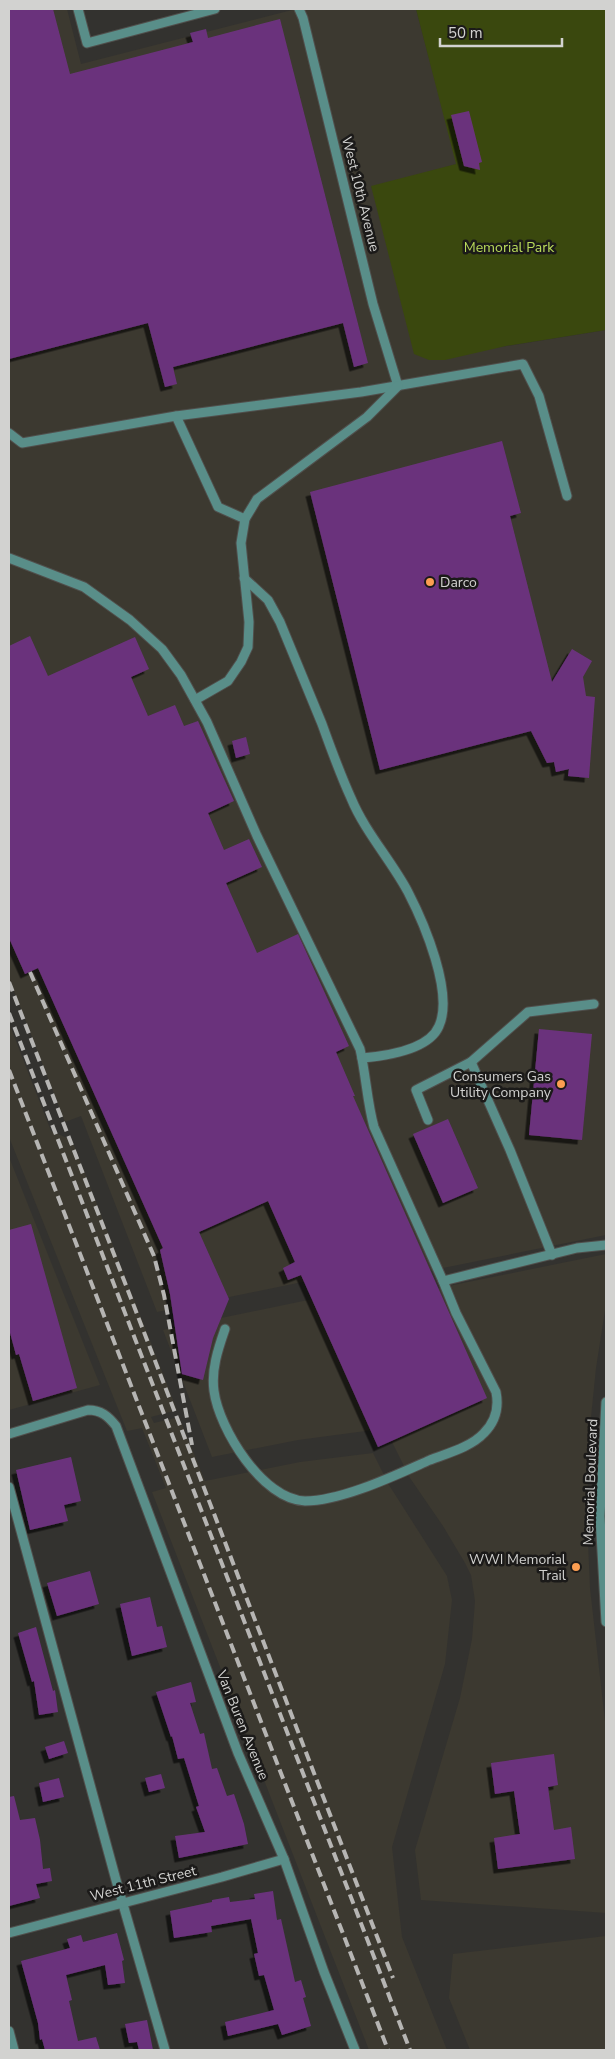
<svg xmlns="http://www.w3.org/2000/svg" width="615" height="2059" font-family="'Nunito Sans',sans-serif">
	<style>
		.built { fill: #3c3930 }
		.green { fill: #3a480e }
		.building { fill: #6b337c; filter: url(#shadow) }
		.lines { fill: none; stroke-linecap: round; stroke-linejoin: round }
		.minor-casing { stroke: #504f4c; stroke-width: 11 }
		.minor { stroke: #598e89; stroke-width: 9 }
		.rail { stroke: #b6b5b3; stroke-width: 4; stroke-dasharray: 10 5; stroke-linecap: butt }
		.poi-dot { fill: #fb9e51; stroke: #1b1a19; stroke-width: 2 }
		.labels { text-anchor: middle; stroke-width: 5; stroke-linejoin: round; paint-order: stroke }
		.street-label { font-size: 14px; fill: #d2d2d0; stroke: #1b1a19 }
		.park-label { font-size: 14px; fill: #b9db5b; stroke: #1b1a19 }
		.poi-label { font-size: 14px; fill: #d2d2d0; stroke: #1b1a19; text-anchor: end }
	</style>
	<defs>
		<filter id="shadow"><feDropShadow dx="-4.5" dy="4.5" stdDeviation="0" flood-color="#0009"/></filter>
	</defs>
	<rect width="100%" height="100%" fill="#33322f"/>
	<g class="built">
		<polygon points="9,9 67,9 81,64 296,9 416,9 457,164 371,187 495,348 606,330 606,1235 349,1287 346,1273 157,1312 81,1116 65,1122 9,978"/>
		<polygon points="9,1023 51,1131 72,1140 177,1410 151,1417 154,1423 179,1417 205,1481 300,1462 373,1453 389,1485 447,1576 452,1600 445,1664 392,1847 402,1937 447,2050 369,2050 152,1492 166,1488 142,1428 127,1431 9,1137"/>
		<polygon points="9,1157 100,1385 9,1410"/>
		<polygon points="606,1254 606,1304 596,1368 589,1437 587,1518 590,1588 606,1730 606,1913 421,1900 415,1850 460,1698 472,1639 475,1601 471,1575 465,1563 443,1526 410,1478 393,1444 388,1428 298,1440 212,1457 163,1330 332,1295 335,1309"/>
		<polygon points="606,1936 606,2050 470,2050 449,1998 453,1954"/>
	</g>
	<polygon class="green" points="416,9 606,9 606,330 506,346 445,360 429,360 414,354 371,186 456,164"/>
	<g class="building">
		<polygon points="9,9 53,9 70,74 193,42 190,33 206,29 208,38 280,19 368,363 354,367 343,323 173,367 177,384 165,387 148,323 9,359"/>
		<polygon points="469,111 482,162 479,163 480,170 464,166 451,115"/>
		<polygon points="502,441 521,513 510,516 552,682 572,649 592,661 583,677 586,696 595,697 589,778 568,776 569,769 556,772 554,762 547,763 531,731 380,770 310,492"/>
		<polygon points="30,636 48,676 135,637 149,669 131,677 148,716 175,705 184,726 198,721 234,801 208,813 224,850 249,839 262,867 226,883 257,953 298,934 349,1046 336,1052 355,1096 353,1096 487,1398 378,1447 301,1275 288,1280 283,1268 295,1262 268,1201 199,1232 229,1299 213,1338 203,1380 182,1374 170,1294 160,1250 163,1248 38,968 25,974 9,938 9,646"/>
		<polygon points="246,737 250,754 236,758 232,741"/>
		<polygon points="539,1029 592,1034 582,1140 529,1135"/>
		<polygon points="448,1119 478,1188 443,1203 413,1134"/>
		<polygon points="31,1224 77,1388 33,1401 19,1354 16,1355 9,1329 9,1230"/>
		<polygon points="71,1457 81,1501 64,1505 68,1521 30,1530 16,1470"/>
		<polygon points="90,1571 99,1604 57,1616 47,1583"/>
		<polygon points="150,1597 157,1627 162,1626 167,1647 132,1656 120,1604"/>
		<polygon points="36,1627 53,1691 55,1690 58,1712 39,1715 34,1681 32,1682 18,1633"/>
		<polygon points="191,1682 196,1702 190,1703 200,1734 204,1733 212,1769 217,1768 227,1796 234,1794 244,1824 248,1844 179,1858 175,1836 205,1832 196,1807 199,1806 184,1758 178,1759 172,1736 171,1737 156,1692"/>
		<polygon points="64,1741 68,1753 49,1759 45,1747"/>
		<polygon points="554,1754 558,1785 548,1787 554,1830 571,1827 575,1859 498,1869 494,1838 520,1834 514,1791 495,1794 491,1763"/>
		<polygon points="161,1774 165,1788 149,1792 145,1778"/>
		<polygon points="59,1778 64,1797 43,1802 39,1783"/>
		<polygon points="14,1796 20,1820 35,1818 40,1840 43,1869 50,1868 52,1881 36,1884 40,1898 9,1906 9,1797"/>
		<polygon points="273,1891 277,1920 281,1919 295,1982 301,1980 306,1997 303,1998 311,2026 282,2035 278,2024 228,2036 225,2022 274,2010 264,1975 259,1976 254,1954 258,1953 251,1919 211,1926 212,1932 174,1938 170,1911 212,1902 212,1900 229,1897 230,1902 255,1899 254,1894"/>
		<polygon points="117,1933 124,1960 122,1961 125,1983 108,1985 105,1965 66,1975 72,2000 69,2001 78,2041 96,2037 100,2050 45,2050 42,2039 40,2040 38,2023 21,1961 70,1948 67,1939 81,1935 83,1942"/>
		<polygon points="147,2020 153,2050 139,2050 137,2042 129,2043 125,2024"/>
	</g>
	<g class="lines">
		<defs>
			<g id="minor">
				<polyline points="78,9 87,43 215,9"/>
				<polyline points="299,9 303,18 373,304 398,386"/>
				<polyline points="176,416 218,507 245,519"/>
				<polyline points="9,433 22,443 176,416 361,392 523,364 539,396 567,496"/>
				<path d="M 9,558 L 84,587 L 130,620 L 162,649 L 181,675 L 207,722 L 257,836 L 360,1049 C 366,1075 367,1102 374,1127 L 443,1281 L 456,1313 L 496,1392 C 499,1407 496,1421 484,1433 C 471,1447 448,1453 430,1460 C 396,1475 342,1501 305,1501 C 263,1500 219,1429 214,1391 C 211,1370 218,1349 225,1329"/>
				<path d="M 244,578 L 268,600 L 280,622 C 294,656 308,690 322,724 C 331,749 340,774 351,798 C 365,832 391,860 408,892 C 424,923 454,993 439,1026 C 429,1050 385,1056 362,1058"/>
				<polyline points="195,700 228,681 241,662 248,647 249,622 241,543 245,519 257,499 367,417 398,386"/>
				<polyline points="471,1062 528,1012 594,1004"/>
				<polyline points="428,1120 416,1090 471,1062 510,1150 552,1255"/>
				<polyline points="443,1281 577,1248 606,1245"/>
				<polyline points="606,1402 600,1516 606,1622"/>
				<path d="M 9,1434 L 88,1410 C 101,1410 108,1416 116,1426 L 238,1753 L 284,1859 L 324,1972 L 355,2050"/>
				<polyline points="9,1487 116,1880 165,2050"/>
				<polyline points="9,1933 222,1877 284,1859"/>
				<polyline points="9,2031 14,2050"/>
			</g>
		</defs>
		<use href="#minor" class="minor-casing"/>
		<use href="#minor" class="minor"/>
		<g class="rail">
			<polyline points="30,972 154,1256 164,1295 192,1445"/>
			<polyline points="9,982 393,1978"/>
			<polyline points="9,1013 410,2050"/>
			<polyline points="9,1070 388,2050"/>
		</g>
	</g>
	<g class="poi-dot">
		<circle cx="430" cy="582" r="5"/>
		<circle cx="561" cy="1084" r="5"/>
		<circle cx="576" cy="1567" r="5"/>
	</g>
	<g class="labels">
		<g class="street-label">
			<text transform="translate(361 194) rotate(76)" y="5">West 10th Avenue</text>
			<text transform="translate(590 1482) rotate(-88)" y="5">Memorial Boulevard</text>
			<text transform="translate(243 1725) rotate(68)" y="5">Van Buren Avenue</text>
			<text transform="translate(143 1883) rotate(-14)" y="5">West 11th Street</text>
		</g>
		<g class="park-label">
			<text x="509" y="252">Memorial Park</text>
		</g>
		<g class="poi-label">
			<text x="440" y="587" text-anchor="start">Darco</text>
			<text x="551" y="1081">Consumers Gas<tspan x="551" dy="16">Utility Company</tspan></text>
			<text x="566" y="1564">WWI Memorial<tspan x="566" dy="16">Trail</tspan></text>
		</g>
	</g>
	<rect width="615" height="2059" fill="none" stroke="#d2d2d0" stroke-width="20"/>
	<path d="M440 38v8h122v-8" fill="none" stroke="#d2d2d0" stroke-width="2.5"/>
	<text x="448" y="38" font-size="15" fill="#d2d2d0" stroke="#1b1a19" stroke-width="4" paint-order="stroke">50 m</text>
</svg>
